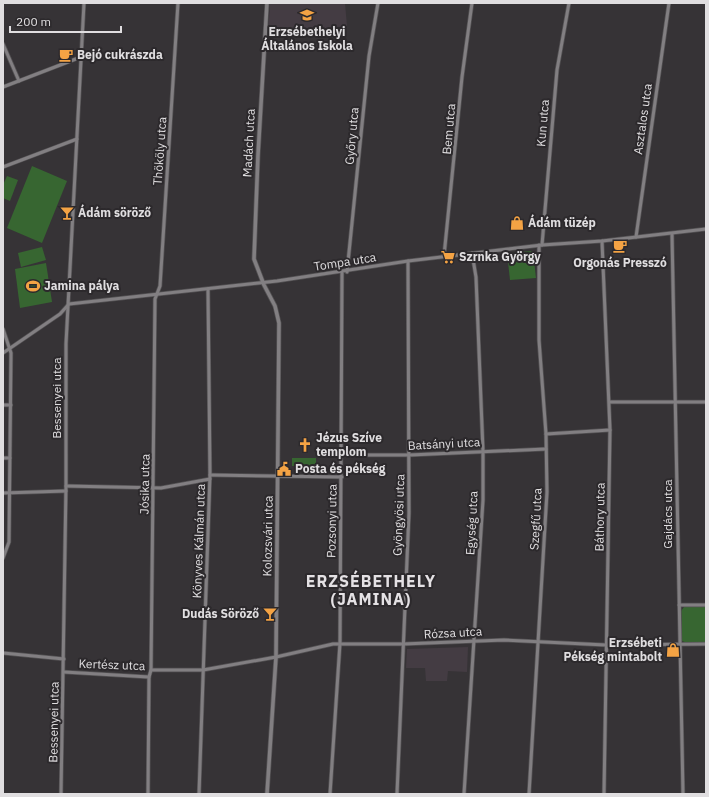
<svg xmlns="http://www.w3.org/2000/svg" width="709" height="797" font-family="'IBM Plex Sans',sans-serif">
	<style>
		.built { fill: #443c43 }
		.green { fill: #376631 }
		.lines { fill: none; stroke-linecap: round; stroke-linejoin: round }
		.minor-casing { stroke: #545254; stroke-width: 4.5 }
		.tertiary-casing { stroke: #545254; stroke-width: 5 }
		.minor { stroke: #827f82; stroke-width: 3 }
		.tertiary { stroke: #827f82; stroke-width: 3.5 }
		.labels { text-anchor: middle; stroke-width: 4; stroke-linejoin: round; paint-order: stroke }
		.poi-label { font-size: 12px; font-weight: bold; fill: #e0dee0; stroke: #2c292c; text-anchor: start }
		.street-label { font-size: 12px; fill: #e0dee0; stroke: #2c292c }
		.district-label { font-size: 16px; font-weight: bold; letter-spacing: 1px; fill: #e4e1e4; stroke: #2c292c }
	</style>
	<rect width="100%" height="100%" fill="#363336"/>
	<g class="built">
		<polygon points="270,3 345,3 347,26 268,34"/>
		<polygon points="468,647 467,672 448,671 447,681 426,681 425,668 406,668 407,649"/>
	</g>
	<g class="green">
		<polygon points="32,166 67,181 42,243 7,228"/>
		<polygon points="7,176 18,180 10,201 3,198 3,185"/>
		<polygon points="42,247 46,260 21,267 18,253"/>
		<polygon points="533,251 536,278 510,280 507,253"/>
		<polygon points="46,263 52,302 20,308 15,269"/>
		<rect x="292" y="458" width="24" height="8"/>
		<polygon points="684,607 706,607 706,642 687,643 682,641 681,611"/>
	</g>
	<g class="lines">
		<defs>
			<g id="minor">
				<polyline points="3,44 19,81"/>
				<polyline points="3,87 81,57"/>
				<polyline points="3,167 77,139"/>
				<polyline points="672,234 683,794"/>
				<polyline points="636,237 669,3"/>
				<polyline points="602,241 610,430 604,794"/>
				<polyline points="542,245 557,70 569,3"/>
				<polyline points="444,256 462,77 472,3"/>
				<polyline points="347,272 369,56 378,3"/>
				<polyline points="3,329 11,353 9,542 3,558"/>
				<polyline points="3,353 60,314 69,304 277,281 408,261 542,245 602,241 706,229"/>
				<polyline points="610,402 706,402"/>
				<polyline points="3,405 11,405"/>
				<polyline points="546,434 610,430"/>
				<polyline points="342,455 410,455 546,449"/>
				<polyline points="3,458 10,458"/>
				<polyline points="210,475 342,477"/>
				<polyline points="66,486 161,488 210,479"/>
				<polyline points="3,493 66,491"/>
				<polyline points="679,605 706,605"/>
				<polyline points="3,653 64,659"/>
				<polyline points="151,670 203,670 276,657 333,644 403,644 504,640 606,645 706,644"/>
				<polyline points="64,672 149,677 151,670 155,299 160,286 178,3"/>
				<polyline points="61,794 66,486 66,344 84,3"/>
				<polyline points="148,794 149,677"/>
				<polyline points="199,794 210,475 208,289"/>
				<polyline points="330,794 340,643 342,273"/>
				<polyline points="397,794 409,513 408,261"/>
				<polyline points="464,794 483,500 483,451 476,277 472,253"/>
				<polyline points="529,794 547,492 546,434 539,340 539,245"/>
			</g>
			<polyline id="tertiary" points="267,794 276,657 279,323 275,306 264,285 254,259 258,155 267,3"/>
		</defs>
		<use href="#minor" class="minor-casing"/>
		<use href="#tertiary" class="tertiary-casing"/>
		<use href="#minor" class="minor"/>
		<use href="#tertiary" class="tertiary"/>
	</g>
	<defs>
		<symbol id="school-bare" viewBox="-9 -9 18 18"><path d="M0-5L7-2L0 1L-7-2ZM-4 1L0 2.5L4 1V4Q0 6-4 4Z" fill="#f4a344" stroke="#2c292c" stroke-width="2.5" paint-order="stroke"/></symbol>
		<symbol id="cafe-bare" viewBox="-9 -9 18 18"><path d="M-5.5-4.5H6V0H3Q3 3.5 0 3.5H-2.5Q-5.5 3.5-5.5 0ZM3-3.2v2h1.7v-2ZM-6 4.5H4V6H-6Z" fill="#f4a344" stroke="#2c292c" stroke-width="2.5" paint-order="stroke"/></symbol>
		<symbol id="bar-bare" viewBox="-9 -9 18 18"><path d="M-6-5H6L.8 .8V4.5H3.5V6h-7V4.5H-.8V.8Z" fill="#f4a344" stroke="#2c292c" stroke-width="2.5" paint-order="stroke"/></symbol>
		<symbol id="shop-bare" viewBox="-9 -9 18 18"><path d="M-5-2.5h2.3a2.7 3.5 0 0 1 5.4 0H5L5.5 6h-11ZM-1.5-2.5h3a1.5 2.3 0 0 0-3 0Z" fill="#f4a344" stroke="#2c292c" stroke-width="2.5" paint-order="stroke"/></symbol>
		<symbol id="supermarket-bare" viewBox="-9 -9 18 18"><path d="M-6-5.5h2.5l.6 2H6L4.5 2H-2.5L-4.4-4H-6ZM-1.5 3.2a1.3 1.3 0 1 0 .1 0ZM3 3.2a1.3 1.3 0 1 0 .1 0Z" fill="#f4a344" stroke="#2c292c" stroke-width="2.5" paint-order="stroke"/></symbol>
		<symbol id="stadium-bare" viewBox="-9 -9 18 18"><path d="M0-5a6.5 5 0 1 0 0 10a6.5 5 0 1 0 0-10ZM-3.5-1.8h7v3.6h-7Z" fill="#f4a344" stroke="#2c292c" stroke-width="2.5" paint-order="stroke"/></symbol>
		<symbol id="church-bare" viewBox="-9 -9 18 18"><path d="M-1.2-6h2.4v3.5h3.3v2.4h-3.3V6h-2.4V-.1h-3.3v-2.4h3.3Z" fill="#f4a344" stroke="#2c292c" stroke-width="2.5" paint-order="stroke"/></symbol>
		<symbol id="civic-bare" viewBox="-9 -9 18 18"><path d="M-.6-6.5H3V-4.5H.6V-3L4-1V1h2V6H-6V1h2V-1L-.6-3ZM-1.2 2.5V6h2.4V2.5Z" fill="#f4a344" stroke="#2c292c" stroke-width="2.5" paint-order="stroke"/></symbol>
	</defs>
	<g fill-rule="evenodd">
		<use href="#school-bare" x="297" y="5" width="20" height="20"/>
		<use href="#cafe-bare" x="56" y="45" width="20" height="20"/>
		<use href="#bar-bare" x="57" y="203" width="20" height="20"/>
		<use href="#shop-bare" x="507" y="213" width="20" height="20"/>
		<use href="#cafe-bare" x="610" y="236" width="20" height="20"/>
		<use href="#supermarket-bare" x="438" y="247" width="20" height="20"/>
		<use href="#stadium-bare" x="23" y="276" width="20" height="20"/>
		<use href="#church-bare" x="295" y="435" width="20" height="20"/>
		<use href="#civic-bare" x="274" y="459" width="20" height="20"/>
		<use href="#bar-bare" x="260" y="604" width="20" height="20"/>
		<use href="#shop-bare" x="663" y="640" width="20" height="20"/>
	</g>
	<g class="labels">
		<g class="poi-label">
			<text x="307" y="36" text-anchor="middle">Erzsébethelyi<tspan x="307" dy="14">Általános Iskola</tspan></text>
			<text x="77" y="59">Bejó cukrászda</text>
			<text x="78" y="217">Ádám söröző</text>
			<text x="528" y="227">Ádám tüzép</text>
			<text x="459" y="261">Szrnka György</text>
			<text x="620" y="267" text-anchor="middle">Orgonás Presszó</text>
			<text x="44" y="290">Jamina pálya</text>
			<text x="316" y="442">Jézus Szíve<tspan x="316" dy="14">templom</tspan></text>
			<text x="295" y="473">Posta és pékség</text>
			<text x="259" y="618" text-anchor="end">Dudás Söröző</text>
			<text x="662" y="647" text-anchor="end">Erzsébeti<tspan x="662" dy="14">Pékség mintabolt</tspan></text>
		</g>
		<g class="street-label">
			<text transform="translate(643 119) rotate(-82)" y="4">Asztalos utca</text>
			<text transform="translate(543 123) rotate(-85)" y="4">Kun utca</text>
			<text transform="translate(449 129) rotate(-85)" y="4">Bem utca</text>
			<text transform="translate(352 136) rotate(-85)" y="4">Győry utca</text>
			<text transform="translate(249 143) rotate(-87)" y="4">Madách utca</text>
			<text transform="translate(160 151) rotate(-86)" y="4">Thököly utca</text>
			<text transform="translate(345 262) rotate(-9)" y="4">Tompa utca</text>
			<text transform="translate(57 398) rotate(-90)" y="4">Bessenyei utca</text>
			<text transform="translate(444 444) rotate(-3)" y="4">Batsányi utca</text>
			<text transform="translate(145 484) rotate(-89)" y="4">Jósika utca</text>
			<text transform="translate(668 514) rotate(-90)" y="4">Gajdács utca</text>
			<text transform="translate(399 515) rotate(-88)" y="4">Gyöngyösi utca</text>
			<text transform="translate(600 517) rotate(-89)" y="4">Báthory utca</text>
			<text transform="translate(536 519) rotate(-87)" y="4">Szegfű utca</text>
			<text transform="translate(332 521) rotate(-89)" y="4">Pozsonyi utca</text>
			<text transform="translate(472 523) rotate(-87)" y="4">Egység utca</text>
			<text transform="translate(268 536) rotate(-89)" y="4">Kolozsvári utca</text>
			<text transform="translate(199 541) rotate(-88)" y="4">Könyves Kálmán utca</text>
			<text transform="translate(453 633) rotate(-3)" y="4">Rózsa utca</text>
			<text transform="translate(112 665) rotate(2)" y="4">Kertész utca</text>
			<text transform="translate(54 722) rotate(-89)" y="4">Bessenyei utca</text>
		</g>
		<g class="district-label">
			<text x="371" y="587">ERZSÉBETHELY<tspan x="371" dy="18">(JAMINA)</tspan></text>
		</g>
	</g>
	<rect width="709" height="797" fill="none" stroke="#e0dee0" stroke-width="8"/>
	<path d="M10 26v6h111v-6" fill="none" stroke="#e0dee0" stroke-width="2"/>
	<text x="16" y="26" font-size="12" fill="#e0dee0" stroke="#2c292c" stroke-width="3" paint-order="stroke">200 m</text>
</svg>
